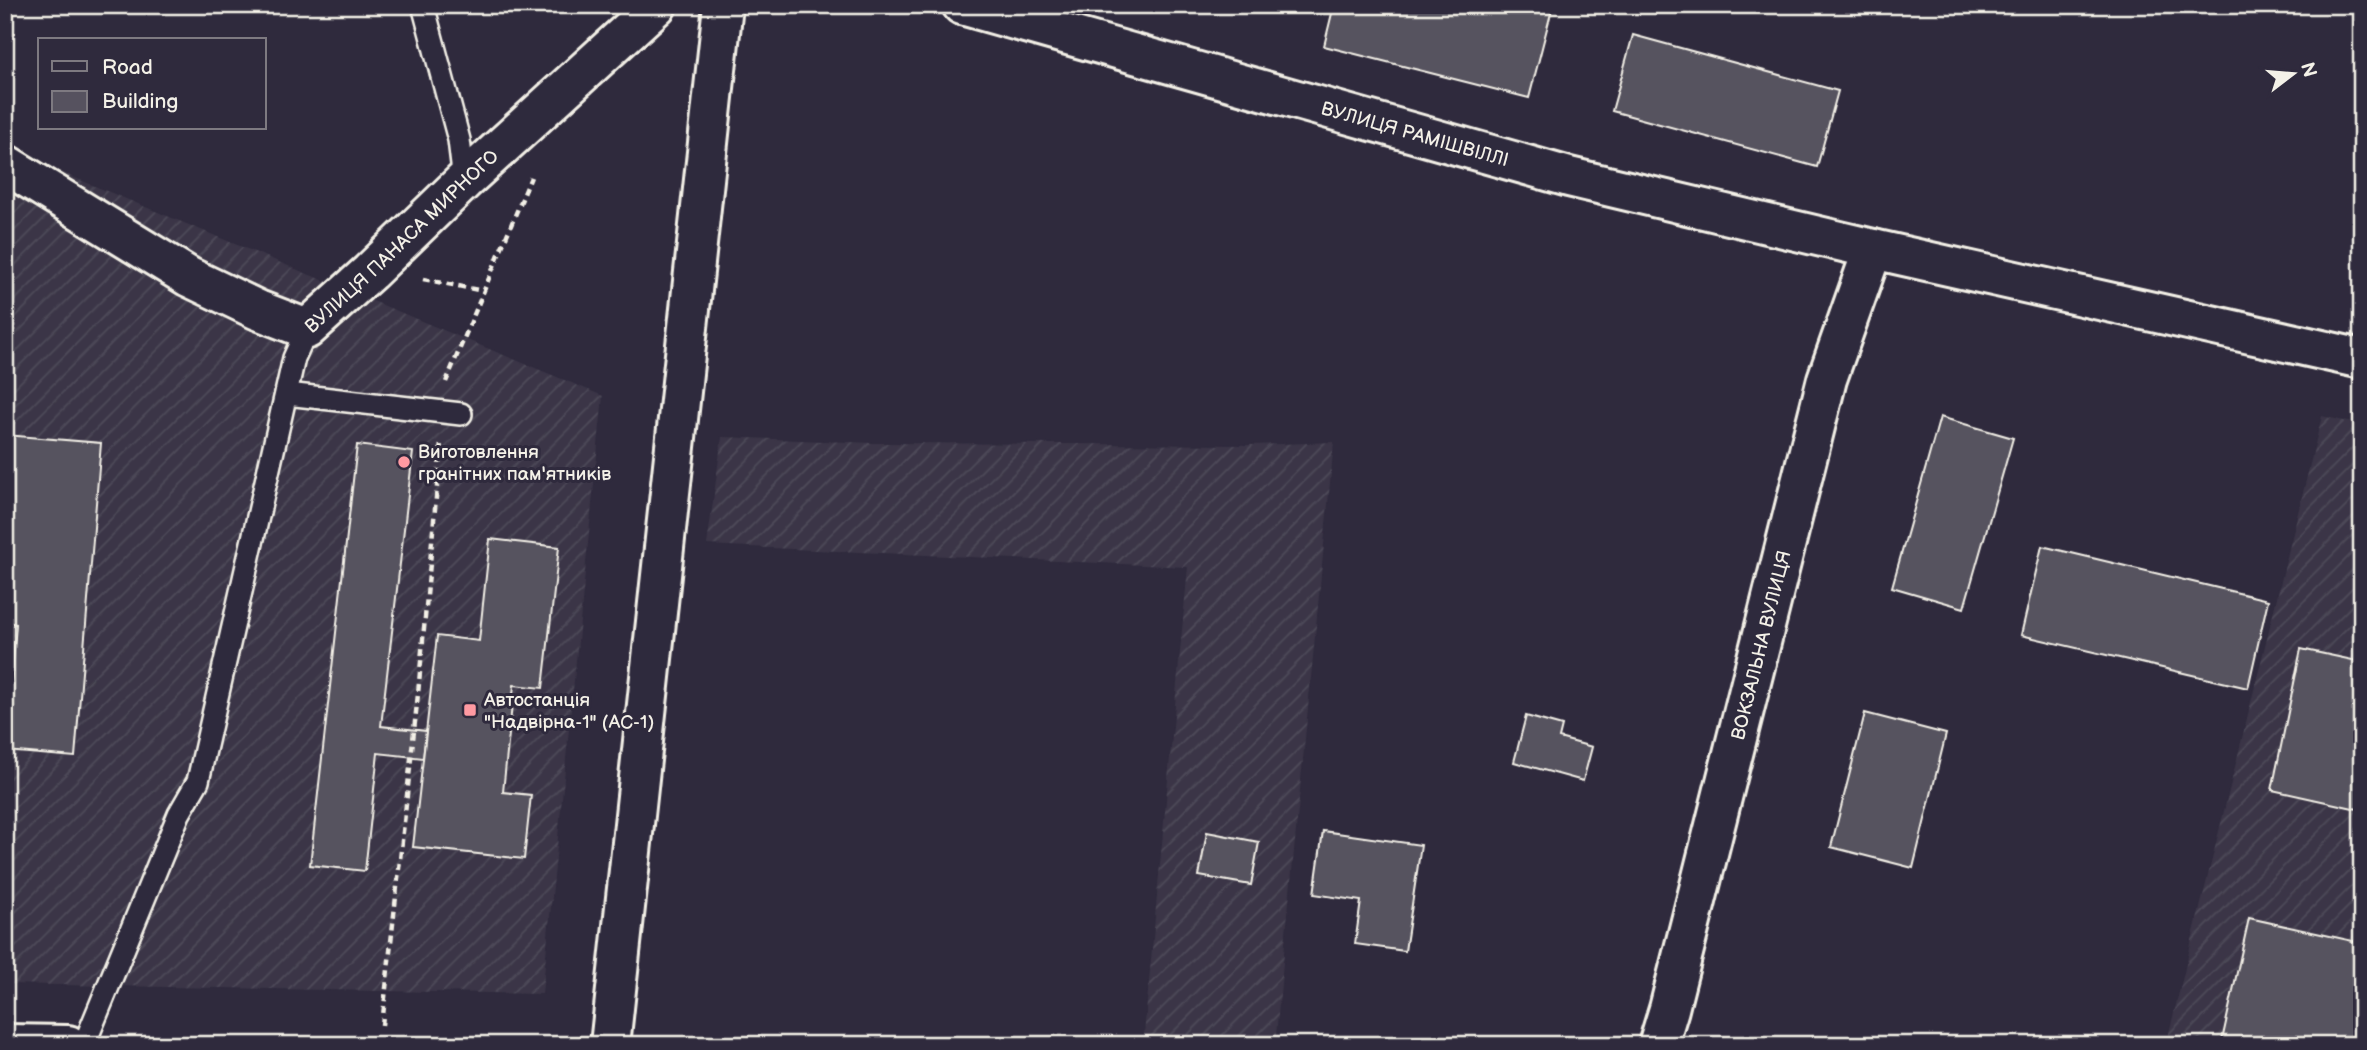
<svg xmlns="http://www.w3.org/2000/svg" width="2367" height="1050" font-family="'Balsamiq Sans',sans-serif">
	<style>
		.industrial { fill: url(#industrial-furrows) }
		.building { fill: #56525f; stroke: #f4f1e8; stroke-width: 2 }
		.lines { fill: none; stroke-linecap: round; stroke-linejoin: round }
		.service-casing { stroke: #f4f1e8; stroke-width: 26 }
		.minor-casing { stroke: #f4f1e8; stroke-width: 44 }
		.tertiary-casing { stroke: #f4f1e8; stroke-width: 44 }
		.secondary-casing { stroke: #f4f1e8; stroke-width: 44 }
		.path { stroke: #f4f1e8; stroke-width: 4.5; stroke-dasharray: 7 5; stroke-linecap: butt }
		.service { stroke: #2f2a3d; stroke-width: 21 }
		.minor { stroke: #2f2a3d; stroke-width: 38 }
		.tertiary { stroke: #2f2a3d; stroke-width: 38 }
		.secondary { stroke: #2f2a3d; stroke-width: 38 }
		.poi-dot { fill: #ff9aa2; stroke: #2f2a3d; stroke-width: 2.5 }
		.labels { text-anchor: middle; stroke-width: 6; stroke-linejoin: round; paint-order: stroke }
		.street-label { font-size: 19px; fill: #f4f1e8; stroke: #2f2a3d }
		.poi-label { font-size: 19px; fill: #f4f1e8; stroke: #2f2a3d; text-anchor: start }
	</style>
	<defs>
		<pattern id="industrial-furrows" width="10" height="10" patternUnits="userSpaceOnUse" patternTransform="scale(1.75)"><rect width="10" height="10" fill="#3b3647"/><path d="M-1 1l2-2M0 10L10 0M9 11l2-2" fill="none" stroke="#4e4a59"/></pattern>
	</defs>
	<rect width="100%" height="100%" fill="#2f2a3d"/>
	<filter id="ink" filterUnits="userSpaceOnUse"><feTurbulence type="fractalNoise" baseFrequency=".0143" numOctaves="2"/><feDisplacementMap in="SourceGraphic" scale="14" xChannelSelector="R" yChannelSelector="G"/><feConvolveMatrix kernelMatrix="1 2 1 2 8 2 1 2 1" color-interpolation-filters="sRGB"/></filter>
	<g filter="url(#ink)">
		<g class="industrial">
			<polygon points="5,149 603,396 542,994 5,984"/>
			<polygon points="2322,416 2362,425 2362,1045 2166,1045"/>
			<polygon points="722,437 873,443 1252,445 1334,442 1275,1045 1143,1045 1188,567 707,545"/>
		</g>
		<g class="building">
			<polygon points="1334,5 1537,5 1552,9 1529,98 1324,46"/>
			<polygon points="1633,35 1838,91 1817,167 1612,111"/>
			<polygon points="1940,417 2013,438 1964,608 1892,587"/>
			<polygon points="5,435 101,443 75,757 6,751 16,624 5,623"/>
			<polygon points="357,445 413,452 381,726 426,731 423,758 378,753 365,871 310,865"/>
			<polygon points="490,539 559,547 543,688 514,685 503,792 531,795 524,859 413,847 437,636 479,641"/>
			<polygon points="2042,546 2268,600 2248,688 2021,635"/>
			<polygon points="2301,649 2362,662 2362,810 2272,790"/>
			<polygon points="1865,713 1946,734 1913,868 1831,847"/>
			<polygon points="1526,716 1562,726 1559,738 1592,747 1583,781 1514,762"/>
			<polygon points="1323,831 1421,845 1405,951 1355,944 1361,901 1314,894"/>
			<polygon points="1207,832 1259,842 1251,885 1199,876"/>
			<polygon points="2249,918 2362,943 2362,1045 2221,1045"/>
		</g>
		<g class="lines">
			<defs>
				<g id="service">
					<polyline points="423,5 459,140 464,181"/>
					<polyline points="287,394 461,414"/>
					<polyline points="84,1045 179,814 198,781 294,358 307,329"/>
				</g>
				<g id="minor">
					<path id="s1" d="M 5,164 L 189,277 L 258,310 L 307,329 L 370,272 L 464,181 L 657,5"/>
				</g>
				<g id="tertiary">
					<path id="s2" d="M 962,5 L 1569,177 L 1873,249"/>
					<polyline points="610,1045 723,5"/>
				</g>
				<g id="secondary">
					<polyline points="5,1044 68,1045"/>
					<path id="s3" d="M 1658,1045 L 1669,1009 L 1827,379 L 1873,249 L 2362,359"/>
				</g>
			</defs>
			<use href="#service" class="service-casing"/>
			<use href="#minor" class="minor-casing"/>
			<use href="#tertiary" class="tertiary-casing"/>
			<use href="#secondary" class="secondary-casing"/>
			<g class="path">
				<polyline points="423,279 483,291"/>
				<polyline points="446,382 531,177"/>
				<polyline points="382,1025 418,694 441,443"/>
			</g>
			<use href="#service" class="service"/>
			<use href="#minor" class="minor"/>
			<use href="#tertiary" class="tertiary"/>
			<use href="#secondary" class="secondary"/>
		</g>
	</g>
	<g class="poi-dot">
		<circle cx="404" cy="462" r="7"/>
		<rect x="463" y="703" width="14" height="14" rx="3.5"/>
	</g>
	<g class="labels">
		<g class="street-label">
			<text dy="7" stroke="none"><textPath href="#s2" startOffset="471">ВУЛИЦЯ РАМІШВІЛЛІ</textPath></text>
			<text dy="7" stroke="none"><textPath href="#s1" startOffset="474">ВУЛИЦЯ ПАНАСА МИРНОГО</textPath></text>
			<text dy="7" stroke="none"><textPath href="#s3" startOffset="413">ВОКЗАЛЬНА ВУЛИЦЯ</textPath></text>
		</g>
		<g class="poi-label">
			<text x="418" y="458">Виготовлення<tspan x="418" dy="22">гранітних пам'ятників</tspan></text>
			<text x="484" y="706">Автостанція<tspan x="484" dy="22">"Надвірна-1" (АС-1)</tspan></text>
		</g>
	</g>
	<rect width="2367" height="1050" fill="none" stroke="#2f2a3d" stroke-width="28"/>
	<rect x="14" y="14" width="2339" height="1022" fill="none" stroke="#f4f1e8" stroke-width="2.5" filter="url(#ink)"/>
	<rect x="38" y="38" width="228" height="91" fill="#2f2a3d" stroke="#7e7a81" stroke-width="2"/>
	<rect x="52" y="61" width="35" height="10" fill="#2f2a3d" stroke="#7e7a81" stroke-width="2"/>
	<text x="102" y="74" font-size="21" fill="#f4f1e8">Road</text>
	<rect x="52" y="91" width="35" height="21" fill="#56525f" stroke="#7e7a81" stroke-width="2"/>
	<text x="102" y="108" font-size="21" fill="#f4f1e8">Building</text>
	<g transform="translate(2293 74) rotate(74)" stroke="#2f2a3d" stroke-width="5" paint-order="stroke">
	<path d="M0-5L12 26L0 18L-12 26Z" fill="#f4f1e8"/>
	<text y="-10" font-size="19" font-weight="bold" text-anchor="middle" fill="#f4f1e8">N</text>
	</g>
</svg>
